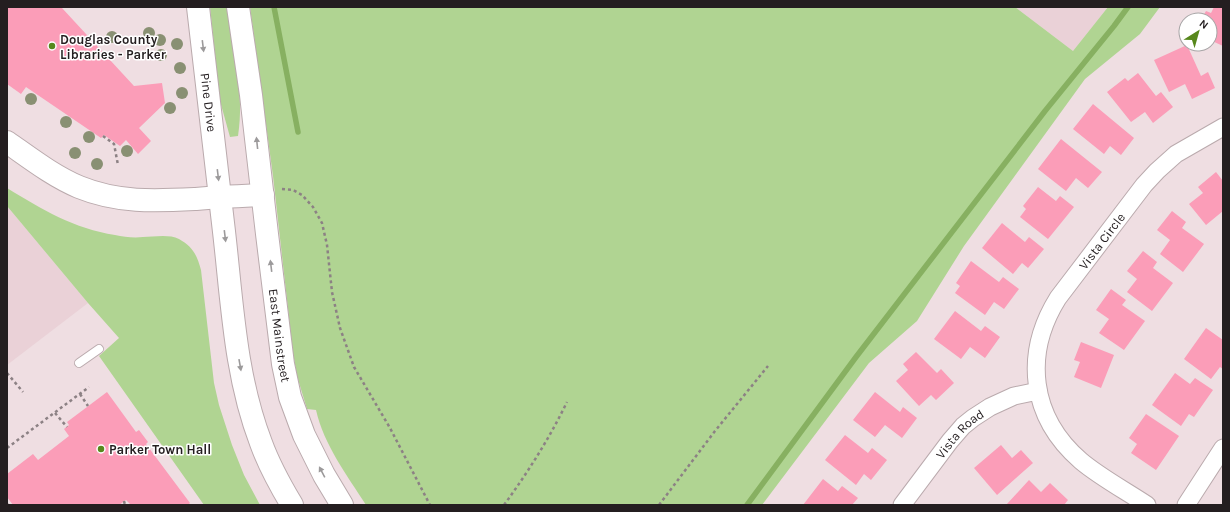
<svg xmlns="http://www.w3.org/2000/svg" width="1230" height="512" font-family="Karla,sans-serif">
	<style>
		.built { fill: #ead1d7 }
		.green { fill: #b0d492 }
		.lines { fill: none; stroke-linecap: round; stroke-linejoin: round }
		.stream { stroke: #87b061; stroke-width: 5.5 }
		.building { fill: #fb9db8 }
		.service-casing { stroke: #baaaad; stroke-width: 10 }
		.minor-casing { stroke: #baaaad; stroke-width: 19 }
		.primary-casing { stroke: #baaaad; stroke-width: 24 }
		.path { stroke: #8c8184; stroke-width: 2.5; stroke-dasharray: 3 3; stroke-linecap: butt }
		.service { stroke: #fff; stroke-width: 8 }
		.minor { stroke: #fff; stroke-width: 17 }
		.primary { stroke: #fff; stroke-width: 22 }
		.tree { fill: #899073 }
		.oneway { fill: #9c9a9b }
		.poi-dot { fill: #57881c; stroke: #fff; stroke-width: 1.5 }
		.labels { text-anchor: middle; stroke-width: 3; stroke-linejoin: round; paint-order: stroke }
		.poi-label { font-size: 13px; font-weight: bold; fill: #241e20; stroke: #fff; text-anchor: start }
		.street-label { font-size: 13px; fill: #241e20; stroke: #fff }
	</style>
	<rect width="100%" height="100%" fill="#efdee2"/>
	<g class="built">
		<polygon points="1015,7 1108,7 1073,51"/>
		<polygon points="7,206 88,303 7,365"/>
	</g>
	<g class="green">
		<path d="M 210,7 L 227,7 C 233,48 245,95 238,136 L 230,137 L 220,101 Z"/>
		<path d="M 250,7 L 1015,7 L 1073,51 L 1108,7 L 1160,7 L 1140,34 L 1085,79 L 964,246 L 917,321 L 869,363 L 762,505 L 366,505 C 347,475 324,445 316,410 L 307,409 L 297,376 L 293,353 L 273,176 Z"/>
		<path d="M 7,188 C 41,209 75,229 115,235 C 124,237 134,238 143,237 C 153,237 169,234 179,239 C 193,247 197,255 201,270 L 214,383 L 219,405 L 232,445 L 244,475 L 260,505 L 204,505 L 99,356 L 119,338 L 88,303 L 7,206 Z"/>
	</g>
	<g class="lines">
		<g class="stream">
			<polyline points="274,7 298,132"/>
			<polyline points="747,505 856,357 1045,111 1114,26 1128,7"/>
		</g>
	</g>
	<g class="building">
		<polygon points="7,7 63,7 62,8 134,86 162,83 165,103 139,128 151,141 138,154 126,140 120,146 104,135 101,138 26,87 21,94 7,84"/>
		<polygon points="1214,7 1223,8 1223,46 1210,40 1210,20 1201,20 1206,11 1211,13"/>
		<polygon points="1187,45 1201,76 1208,72 1215,88 1192,99 1185,84 1169,92 1154,60"/>
		<polygon points="1138,73 1156,96 1161,92 1173,107 1153,123 1145,112 1131,122 1107,92 1125,78 1128,81"/>
		<polygon points="1093,104 1134,138 1121,155 1110,146 1104,154 1073,129"/>
		<polygon points="1061,139 1102,172 1088,188 1076,178 1066,191 1038,169"/>
		<polygon points="1216,172 1223,181 1223,211 1206,225 1189,204 1203,193 1198,187"/>
		<polygon points="1038,187 1056,201 1060,196 1074,207 1048,239 1020,217 1026,209 1023,206"/>
		<polygon points="1172,211 1186,222 1182,228 1204,244 1183,272 1160,254 1170,240 1157,230"/>
		<polygon points="1002,223 1025,242 1029,237 1044,249 1028,268 1022,263 1013,274 982,248"/>
		<polygon points="1143,251 1157,262 1153,268 1173,283 1152,311 1127,292 1137,279 1127,271"/>
		<polygon points="971,261 999,282 1003,277 1019,289 1004,309 994,302 985,315 955,293 960,286 956,283"/>
		<polygon points="1111,289 1126,300 1122,305 1145,321 1124,350 1099,333 1109,319 1096,310"/>
		<polygon points="955,311 981,331 985,326 1000,337 985,358 970,347 961,359 934,339"/>
		<polygon points="1206,328 1223,340 1223,369 1220,367 1211,379 1184,359"/>
		<polygon points="1081,342 1114,355 1101,388 1074,377 1080,362 1074,360"/>
		<polygon points="916,352 937,373 941,369 954,383 936,400 931,395 919,406 896,381 908,370 903,364"/>
		<polygon points="1175,373 1190,384 1195,378 1213,390 1194,417 1189,414 1181,426 1152,405"/>
		<polygon points="107,392 136,432 139,430 148,442 146,444 190,503 188,505 131,505 126,500 119,505 13,505 7,497 7,474 33,454 38,460 69,436 64,429 69,425 67,422"/>
		<polygon points="875,392 900,412 903,407 917,418 902,438 885,425 875,437 853,420"/>
		<polygon points="1146,414 1179,436 1156,470 1131,453 1137,444 1129,438"/>
		<polygon points="845,435 868,453 872,448 887,460 871,480 864,474 856,485 825,460"/>
		<polygon points="1001,445 1012,458 1021,450 1033,463 997,495 974,468"/>
		<polygon points="823,479 838,491 842,486 858,498 852,505 803,505"/>
		<polygon points="1029,480 1041,492 1050,483 1068,500 1064,505 1006,505"/>
	</g>
	<g class="lines">
		<defs>
			<polyline id="service" points="79,363 99,349"/>
			<g id="minor">
				<path id="s1" d="M 902,505 L 950,441 L 963,426 L 973,418 L 990,407 L 1014,396 L 1038,391"/>
				<path id="s2" d="M 1147,505 C 1126,491 1100,477 1081,461 C 1030,417 1023,354 1058,298 L 1144,185 L 1157,171 L 1176,154 L 1223,127"/>
				<polyline points="1186,505 1223,448"/>
			</g>
			<g id="primary">
				<path id="s3" d="M 198,7 C 206,79 215,151 223,223 C 232,297 234,373 261,443 C 269,465 280,485 292,505"/>
				<path id="s4" d="M 238,7 L 251,95 L 267,234 L 283,364 L 290,397 L 304,435 L 324,475 L 342,505"/>
				<path d="M 7,142 C 30,158 53,176 79,187 C 118,203 155,201 196,199 C 218,197 240,196 263,195"/>
			</g>
		</defs>
		<use href="#service" class="service-casing"/>
		<use href="#minor" class="minor-casing"/>
		<use href="#primary" class="primary-casing"/>
		<g class="path">
			<polyline points="103,136 114,144 118,165"/>
			<polyline points="282,189 293,190 302,195 313,207 322,223 327,245 332,292 340,328 354,367 390,428 430,505"/>
			<polyline points="7,373 23,392"/>
			<polyline points="80,394 88,406"/>
			<polyline points="55,413 67,427"/>
			<polyline points="7,448 89,387"/>
			<polyline points="124,501 125,505"/>
			<polyline points="7,504 8,505"/>
			<path d="M 504,505 C 528,472 549,439 567,402"/>
			<polyline points="659,505 715,431 768,366"/>
		</g>
		<use href="#service" class="service"/>
		<use href="#minor" class="minor"/>
		<use href="#primary" class="primary"/>
	</g>
	<g class="tree">
		<circle cx="149" cy="33" r="6"/>
		<circle cx="112" cy="37" r="6"/>
		<circle cx="160" cy="40" r="6"/>
		<circle cx="177" cy="44" r="6"/>
		<circle cx="161" cy="55" r="6"/>
		<circle cx="180" cy="68" r="6"/>
		<circle cx="182" cy="93" r="6"/>
		<circle cx="31" cy="99" r="6"/>
		<circle cx="170" cy="108" r="6"/>
		<circle cx="66" cy="122" r="6"/>
		<circle cx="89" cy="137" r="6"/>
		<circle cx="127" cy="151" r="6"/>
		<circle cx="75" cy="153" r="6"/>
		<circle cx="97" cy="164" r="6"/>
	</g>
	<defs><path id="oneway-solid" d="M-6-.8H1V-3.2L6.5 0L1 3.2V.8H-6Z"/></defs>
	<g class="oneway">
		<use href="#oneway-solid" transform="translate(203 46) rotate(83)"/>
		<use href="#oneway-solid" transform="translate(257 143) rotate(-96)"/>
		<use href="#oneway-solid" transform="translate(218 175) rotate(83)"/>
		<use href="#oneway-solid" transform="translate(225 236) rotate(83)"/>
		<use href="#oneway-solid" transform="translate(271 266) rotate(-97)"/>
		<use href="#oneway-solid" transform="translate(240 365) rotate(80)"/>
		<use href="#oneway-solid" transform="translate(322 472) rotate(-118)"/>
	</g>
	<g class="poi-dot">
		<circle cx="52" cy="46" r="4"/>
		<circle cx="101" cy="449" r="4"/>
	</g>
	<g class="labels">
		<g class="poi-label">
			<text x="60" y="44">Douglas County<tspan x="60" dy="15">Libraries - Parker</tspan></text>
			<text x="109" y="454">Parker Town Hall</text>
		</g>
		<g class="street-label">
			<text dy="5" stroke="none"><textPath href="#s3" startOffset="96">Pine Drive</textPath></text>
			<text dy="5" stroke="none"><textPath href="#s2" startOffset="332">Vista Circle</textPath></text>
			<text dy="5" stroke="none"><textPath href="#s4" startOffset="331">East Mainstreet</textPath></text>
			<text dy="5" stroke="none"><textPath href="#s1" startOffset="92">Vista Road</textPath></text>
		</g>
	</g>
	<rect width="1230" height="512" fill="none" stroke="#241e20" stroke-width="16"/>
	<g transform="translate(1198 32) rotate(37)"><circle r="19" fill="#ffffff" stroke="#a7a5a6"/>
	<path d="M0-3L7 15L0 10L-7 15Z" fill="#57881c"/>
	<text y="-6" font-size="11" font-weight="bold" text-anchor="middle" fill="#241e20">N</text>
	</g>
</svg>
